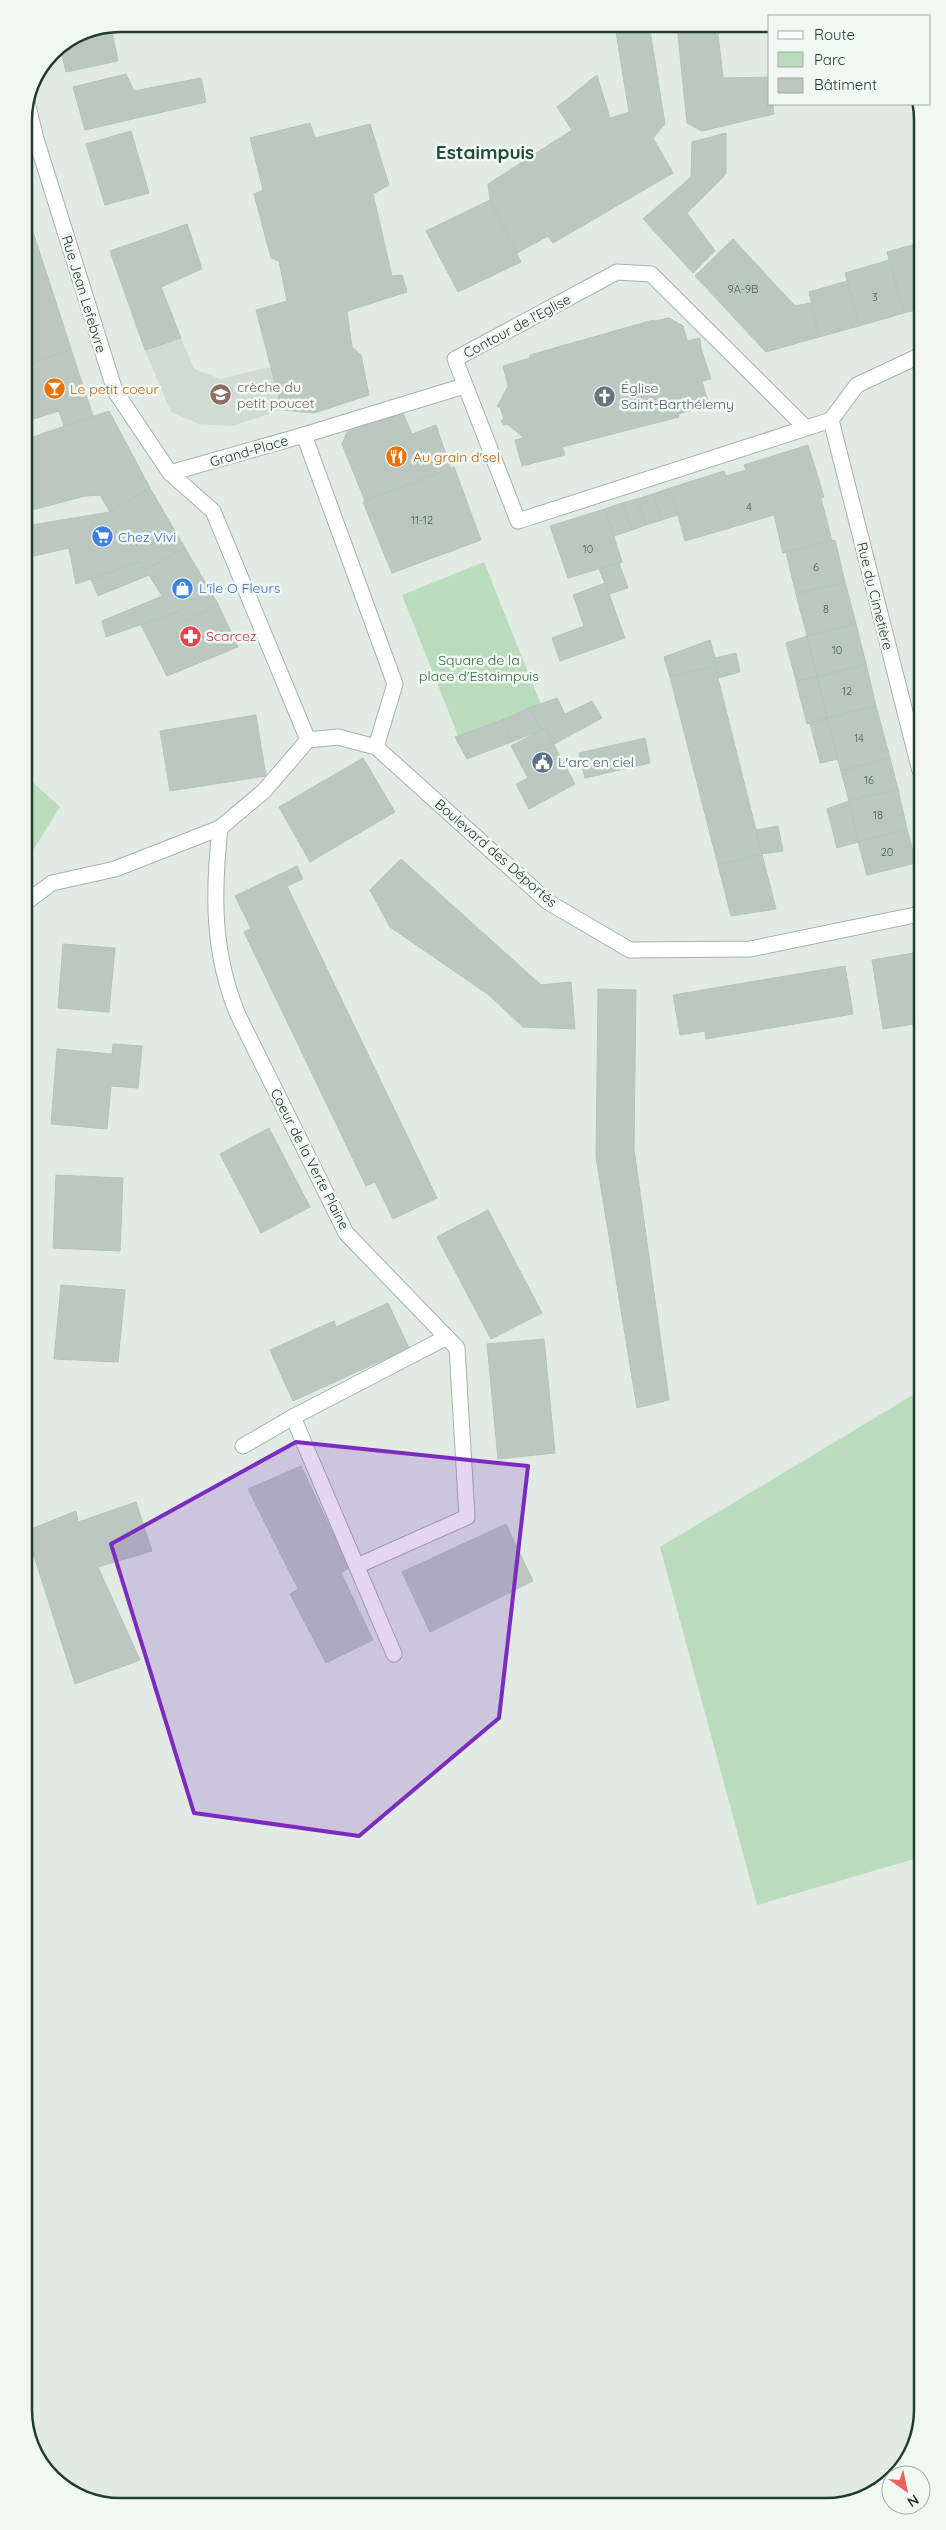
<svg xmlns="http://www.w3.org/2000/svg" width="946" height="2530" font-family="Quicksand,sans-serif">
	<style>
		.built { fill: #cfdbd3 }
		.green { fill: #bbdbbd }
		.building { fill: #bac8c0; stroke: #b4c4ba }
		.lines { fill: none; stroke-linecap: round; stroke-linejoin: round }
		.street-casing { stroke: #a4b3aa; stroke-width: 17 }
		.street { stroke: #fff; stroke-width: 15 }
		.marked { fill: #7b2cbf; fill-opacity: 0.2; stroke: #7b2cbf; stroke-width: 4; stroke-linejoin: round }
		.labels { text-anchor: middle; stroke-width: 5; stroke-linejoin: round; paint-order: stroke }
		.number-label { font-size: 11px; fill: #485e53 }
		.street-label { font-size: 14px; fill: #223b2f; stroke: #f1f8f3 }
		.education-label { font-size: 14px; fill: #785e54; stroke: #f1f8f3; text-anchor: start }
		.worship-label { font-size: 14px; fill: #5b616d; stroke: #f1f8f3; text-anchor: start }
		.food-label { font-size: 14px; fill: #c56008; stroke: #f1f8f3; text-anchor: start }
		.shop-label { font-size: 14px; fill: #366cbe; stroke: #f1f8f3; text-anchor: start }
		.health-label { font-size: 14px; fill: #be3a42; stroke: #f1f8f3; text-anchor: start }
		.park-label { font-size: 14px; fill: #2e6f3a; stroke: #f1f8f3 }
		.service-label { font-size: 14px; fill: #4e5e75; stroke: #f1f8f3; text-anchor: start }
		.district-label { font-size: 19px; font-weight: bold; fill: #1f4c37; stroke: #f1f8f3 }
		.rim { fill: none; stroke: #223b2f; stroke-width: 2.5 }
	</style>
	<rect width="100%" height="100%" fill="#e1ebe4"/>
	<polygon class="built" points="181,338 194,369 221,379 270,367 282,410 232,426 199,424 171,412 145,350"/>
	<g class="green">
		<polygon points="299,24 359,24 348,32"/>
		<polygon points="484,562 541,705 459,738 402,595"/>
		<polygon points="25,775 60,807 28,858 25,858"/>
		<polygon points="921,1390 921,1857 757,1905 660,1547"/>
	</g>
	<g class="building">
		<polygon points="620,24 649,24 665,124 653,138 673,173 553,243 548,236 517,253 490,200 488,184 572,130 557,107 597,75 610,118 629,112 615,26"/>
		<polygon points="691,24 717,24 723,78 770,77 770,104 773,104 774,114 702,131 687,123 677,26"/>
		<polygon points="111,26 118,61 66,72 60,47 84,31"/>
		<polygon points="126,74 134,91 201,78 206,102 85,130 73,87"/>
		<polygon points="310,123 315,138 370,124 389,185 373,194 392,276 402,275 407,292 347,311 352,347 361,355 369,395 314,413 282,410 256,310 287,301 279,261 271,258 254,194 263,190 250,138"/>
		<polygon points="131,131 149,193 105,205 86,144"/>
		<polygon points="726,133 726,174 687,213 715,251 693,273 643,219 691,177 692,142"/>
		<polygon points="490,200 521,262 458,292 426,231"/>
		<polygon points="24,204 71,349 24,367"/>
		<polygon points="187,224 202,269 161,287 181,338 145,350 110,251"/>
		<polygon points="733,239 795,306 811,303 819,337 766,352 695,276"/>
		<polygon points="919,243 919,309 904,313 887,252"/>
		<polygon points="889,260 904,313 859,326 845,273"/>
		<polygon points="847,281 859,326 819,337 809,292"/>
		<polygon points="669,318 683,326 687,341 700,338 701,348 711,379 702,381 709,406 678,414 679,417 562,447 565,455 522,466 515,440 523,438 522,436 507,424 504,425 501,421 504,419 500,407 497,407 508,386 503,366 530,358 530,355 653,320 654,321"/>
		<polygon points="71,349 93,416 64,426 59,411 24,422 24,367"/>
		<polygon points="109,411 150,488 110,512 100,495 85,496 24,512 24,440"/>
		<polygon points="402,411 412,434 436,425 451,469 365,501 342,444 347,432"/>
		<polygon points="808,445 824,497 821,498 832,541 783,553 774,515 685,541 670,488 724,471 726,476 746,470 744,465"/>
		<polygon points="454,467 481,540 392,573 363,502"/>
		<polygon points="150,488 185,548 145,570 140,562 76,584 69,548 25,558 25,526 110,512"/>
		<polygon points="670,488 678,515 662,520 653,494"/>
		<polygon points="653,494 662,520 646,525 637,499"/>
		<polygon points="637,499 646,525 632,530 622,503"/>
		<polygon points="622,503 632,530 614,536 605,509"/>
		<polygon points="605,509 622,562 568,578 550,526"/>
		<polygon points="835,540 845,582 796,594 786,552"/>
		<polygon points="185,548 218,604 186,621 179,611 106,637 102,621 162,596 149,575 98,596 91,579 140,562 145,570"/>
		<polygon points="619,563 628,588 609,594 599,569"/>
		<polygon points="845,582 856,624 807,636 796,594"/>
		<polygon points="605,583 625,638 560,661 552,638 584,626 573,595"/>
		<polygon points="218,604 238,647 167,676 141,625 179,611 186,621"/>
		<polygon points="856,624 866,664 817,677 807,636"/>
		<polygon points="807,636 817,677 796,681 786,643"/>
		<polygon points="710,640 715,658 736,653 740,672 718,678 715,666 670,677 664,657"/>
		<polygon points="866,664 876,706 827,718 817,677"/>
		<polygon points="715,666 762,854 718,865 670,677"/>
		<polygon points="817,677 827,718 807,724 796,681"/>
		<polygon points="557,698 565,714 592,701 602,718 554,744 545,728 542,730 529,708"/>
		<polygon points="876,706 890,758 841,771 827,718"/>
		<polygon points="529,708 542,730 511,742 502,720"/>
		<polygon points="256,715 266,776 170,791 160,731"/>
		<polygon points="827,718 838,759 820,763 810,723"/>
		<polygon points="502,720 511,742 467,759 455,737"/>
		<polygon points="545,728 575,784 529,809 516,784 528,778 511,746"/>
		<polygon points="645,738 650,763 585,778 579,753"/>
		<polygon points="363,758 395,812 310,862 279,807"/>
		<polygon points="890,758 898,789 849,801 841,771"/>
		<polygon points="898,789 907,829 858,842 849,801"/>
		<polygon points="849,801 858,842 837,848 827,809"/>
		<polygon points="778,826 783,851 762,854 756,830"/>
		<polygon points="907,829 916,863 867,875 858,842"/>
		<polygon points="762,854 776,909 731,916 718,865"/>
		<polygon points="401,859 541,985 571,982 575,1029 523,1027 489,995 390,927 370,890"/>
		<polygon points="297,866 303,879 287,886 437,1198 393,1219 375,1182 366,1186 244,932 251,928 235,896"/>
		<polygon points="63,944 115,948 109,1012 58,1008"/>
		<polygon points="920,952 920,1023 883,1029 872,960"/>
		<polygon points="845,966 853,1014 706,1039 705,1031 680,1035 673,995"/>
		<polygon points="598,989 636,990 634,1149 669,1400 637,1408 596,1157"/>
		<polygon points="113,1044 142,1046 138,1088 111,1086 107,1129 51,1124 57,1049 112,1054"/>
		<polygon points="269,1128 310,1207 261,1233 220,1154"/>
		<polygon points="56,1175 123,1178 120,1251 53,1248"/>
		<polygon points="488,1210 542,1313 491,1339 437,1237"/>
		<polygon points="61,1285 125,1290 118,1362 54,1359"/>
		<polygon points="388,1303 409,1348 293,1401 270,1350 334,1321 336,1327"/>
		<polygon points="544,1339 555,1453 498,1459 487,1344"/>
		<polygon points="301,1466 349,1568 341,1573 373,1640 326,1663 290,1594 298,1589 248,1489"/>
		<polygon points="136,1502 152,1551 98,1567 140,1660 75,1684 26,1531 76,1511 78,1522"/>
		<polygon points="506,1524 533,1581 430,1632 402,1572"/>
	</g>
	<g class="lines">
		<defs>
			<g id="street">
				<polyline points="27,102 36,139 115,391 170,473 213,511 308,740"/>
				<polyline points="831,420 920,771"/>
				<polyline points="831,420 857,385 919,356"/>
				<polyline points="805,427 651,274 617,272 455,359 518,521 831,420"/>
				<polyline points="304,435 464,386"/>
				<polyline points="170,473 304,435 395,684 376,747"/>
				<path d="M 220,828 C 213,894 212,952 238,1015 L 346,1233 L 457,1348 L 467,1517 L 357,1566"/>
				<polyline points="25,903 52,883 115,869 220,828 264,791 308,740 338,737 376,747 548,902 630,950 750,949 920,914"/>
				<polyline points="293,1417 394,1654"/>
				<polyline points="243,1446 293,1417 447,1337"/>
			</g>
		</defs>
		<use href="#street" class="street-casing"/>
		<use href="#street" class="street"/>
	</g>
	<path class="marked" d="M 296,1442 L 528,1466 L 499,1718 L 359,1836 L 194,1813 L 111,1544 Z"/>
	<defs>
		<symbol id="bar-disc" viewBox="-11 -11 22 22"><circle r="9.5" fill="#e8710a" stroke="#f1f8f3"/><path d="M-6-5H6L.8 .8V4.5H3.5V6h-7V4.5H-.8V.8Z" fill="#fff"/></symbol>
		<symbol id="school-disc" viewBox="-11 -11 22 22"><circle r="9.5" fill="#8d6e63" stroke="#f1f8f3"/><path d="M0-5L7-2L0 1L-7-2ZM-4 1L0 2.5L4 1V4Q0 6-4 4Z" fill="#fff"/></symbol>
		<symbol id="church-disc" viewBox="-11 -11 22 22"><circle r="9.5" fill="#6b7280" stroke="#f1f8f3"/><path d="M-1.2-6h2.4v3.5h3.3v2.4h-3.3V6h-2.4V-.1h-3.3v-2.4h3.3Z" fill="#fff"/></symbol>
		<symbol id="restaurant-disc" viewBox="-11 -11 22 22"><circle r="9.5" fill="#e8710a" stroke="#f1f8f3"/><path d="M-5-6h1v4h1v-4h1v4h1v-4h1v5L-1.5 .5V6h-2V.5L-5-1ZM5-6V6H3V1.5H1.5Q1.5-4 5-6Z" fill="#fff"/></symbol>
		<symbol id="supermarket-disc" viewBox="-11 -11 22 22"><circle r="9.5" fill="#3f7fe0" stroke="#f1f8f3"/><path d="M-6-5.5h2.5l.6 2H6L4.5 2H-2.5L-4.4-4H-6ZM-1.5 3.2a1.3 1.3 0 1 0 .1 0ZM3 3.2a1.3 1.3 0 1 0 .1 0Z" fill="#fff"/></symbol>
		<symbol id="shop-disc" viewBox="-11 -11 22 22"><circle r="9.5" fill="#3f7fe0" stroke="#f1f8f3"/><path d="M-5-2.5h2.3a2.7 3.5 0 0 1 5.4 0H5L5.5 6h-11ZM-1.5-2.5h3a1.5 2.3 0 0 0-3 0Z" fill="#fff"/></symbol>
		<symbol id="pharmacy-disc" viewBox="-11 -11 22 22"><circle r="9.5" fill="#e0444e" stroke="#f1f8f3"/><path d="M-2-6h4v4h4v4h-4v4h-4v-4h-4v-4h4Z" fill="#fff"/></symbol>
		<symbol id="civic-disc" viewBox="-11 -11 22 22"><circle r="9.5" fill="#5c6f8a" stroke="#f1f8f3"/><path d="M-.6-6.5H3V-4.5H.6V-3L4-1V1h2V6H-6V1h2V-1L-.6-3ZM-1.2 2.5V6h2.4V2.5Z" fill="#fff"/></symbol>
	</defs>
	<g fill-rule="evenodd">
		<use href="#bar-disc" x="42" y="376" width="25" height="25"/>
		<use href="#school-disc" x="208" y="382" width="25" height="25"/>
		<use href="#church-disc" x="592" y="384" width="25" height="25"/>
		<use href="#restaurant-disc" x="384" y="444" width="25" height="25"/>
		<use href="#supermarket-disc" x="90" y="524" width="25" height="25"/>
		<use href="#shop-disc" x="170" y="576" width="25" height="25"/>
		<use href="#pharmacy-disc" x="178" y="624" width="25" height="25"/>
		<use href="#civic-disc" x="530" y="750" width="25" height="25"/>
	</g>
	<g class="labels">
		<g class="number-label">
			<text x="743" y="293">9A-9B</text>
			<text x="875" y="301">3</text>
			<text x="749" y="511">4</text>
			<text x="422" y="524">11-12</text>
			<text x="588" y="553">10</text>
			<text x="816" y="571">6</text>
			<text x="826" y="613">8</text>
			<text x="837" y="654">10</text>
			<text x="847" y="695">12</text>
			<text x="859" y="742">14</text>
			<text x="869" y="784">16</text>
			<text x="878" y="819">18</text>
			<text x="887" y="856">20</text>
		</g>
		<g class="street-label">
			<text transform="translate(84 294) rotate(73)" y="5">Rue Jean Lefebvre</text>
			<text transform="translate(517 326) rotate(-28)" y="5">Contour de l'Eglise</text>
			<text transform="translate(249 451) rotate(-16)" y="5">Grand-Place</text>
			<text transform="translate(875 596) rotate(76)" y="5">Rue du Cimetière</text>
			<text transform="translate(496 853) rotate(41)" y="5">Boulevard des Déportés</text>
			<text transform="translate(310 1159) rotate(63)" y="5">Coeur de la Verte Plaine</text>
		</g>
		<g class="education-label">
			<text x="237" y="392">crèche du<tspan x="237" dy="16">petit poucet</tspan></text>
		</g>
		<g class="worship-label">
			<text x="621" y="393">Église<tspan x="621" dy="16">Saint-Barthélemy</tspan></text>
		</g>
		<g class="food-label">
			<text x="70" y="394">Le petit coeur</text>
			<text x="413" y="462">Au grain d'sel</text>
		</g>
		<g class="shop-label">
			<text x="118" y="542">Chez Vivi</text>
			<text x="199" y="593">L'île O Fleurs</text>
		</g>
		<g class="health-label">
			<text x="206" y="641">Scarcez</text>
		</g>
		<g class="park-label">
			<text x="479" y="665">Square de la<tspan x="479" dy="16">place d'Estaimpuis</tspan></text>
		</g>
		<g class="service-label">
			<text x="558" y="767">L'arc en ciel</text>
		</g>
		<g class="district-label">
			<text x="485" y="159">Estaimpuis</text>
		</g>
	</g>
	<path d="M0 0H946V2530H0ZM120 32H826A88 88 0 0 1 914 120V2410A88 88 0 0 1 826 2498H120A88 88 0 0 1 32 2410V120A88 88 0 0 1 120 32Z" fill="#f1f8f3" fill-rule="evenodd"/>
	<path class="rim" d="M120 32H826A88 88 0 0 1 914 120V2410A88 88 0 0 1 826 2498H120A88 88 0 0 1 32 2410V120A88 88 0 0 1 120 32Z"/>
	<rect x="768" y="15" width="162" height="90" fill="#f1f8f3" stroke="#9eaca5"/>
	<rect x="778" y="31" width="25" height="8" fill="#ffffff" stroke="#9eaca5"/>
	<text x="814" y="40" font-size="15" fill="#223b2f">Route</text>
	<rect x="778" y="52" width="25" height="15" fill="#bbdbbd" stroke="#9eaca5"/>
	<text x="814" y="65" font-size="15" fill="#223b2f">Parc</text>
	<rect x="778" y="78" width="25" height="15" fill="#bac8c0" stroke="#9eaca5"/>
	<text x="814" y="90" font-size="15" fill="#223b2f">Bâtiment</text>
	<g transform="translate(906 2490) rotate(147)"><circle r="24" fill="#f1f8f3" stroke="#9eaca5"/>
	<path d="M0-4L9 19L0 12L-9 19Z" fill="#eb635f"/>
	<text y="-8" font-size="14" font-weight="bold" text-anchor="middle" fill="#223b2f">N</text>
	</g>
</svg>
